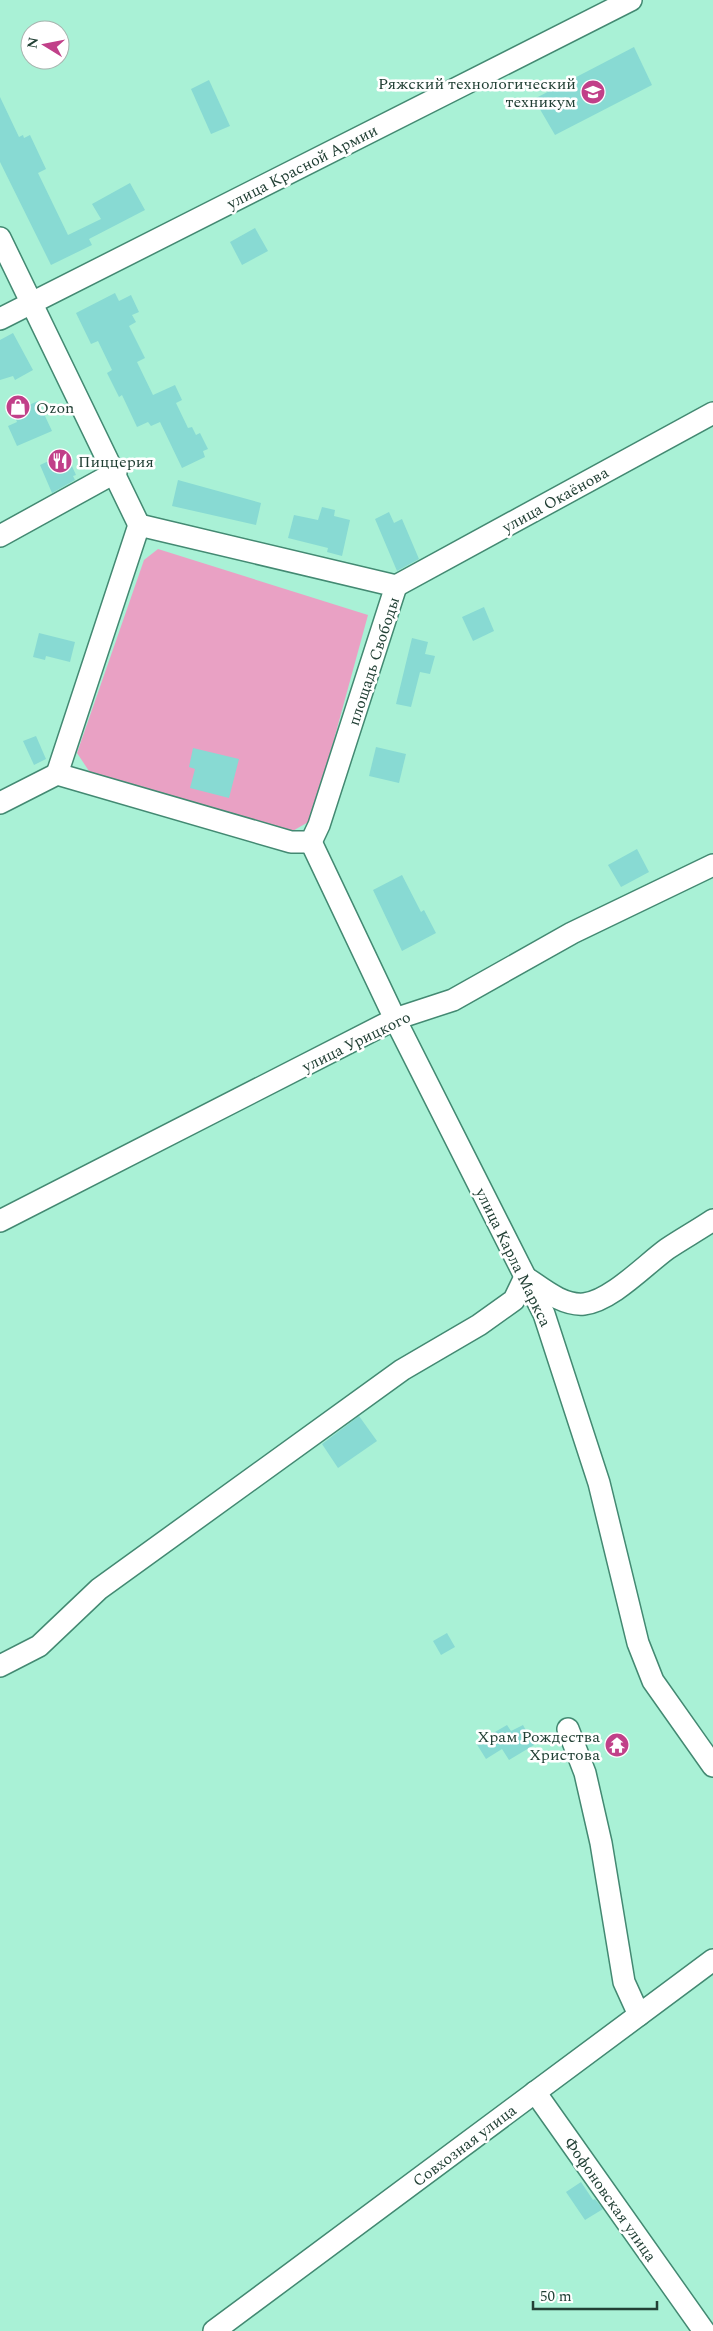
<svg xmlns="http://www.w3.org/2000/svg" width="713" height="2331" font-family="Spectral,serif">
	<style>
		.green { fill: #e9a1c4 }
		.building { fill: #88dad3 }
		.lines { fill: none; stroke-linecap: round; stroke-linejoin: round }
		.minor-casing { stroke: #438972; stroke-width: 24 }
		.minor { stroke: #fff; stroke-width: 21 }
		.labels { text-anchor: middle; stroke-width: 5; stroke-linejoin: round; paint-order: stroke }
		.poi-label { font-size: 16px; fill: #224035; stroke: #fff; text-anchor: end }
		.street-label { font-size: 16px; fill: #224035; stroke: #fff }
	</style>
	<rect width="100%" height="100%" fill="#a9f1d6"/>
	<polygon class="green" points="158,549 368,615 312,820 289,833 91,774 77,753 144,560"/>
	<g class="building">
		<polygon points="634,47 652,85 555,135 534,99"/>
		<polygon points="209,80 230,126 211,134 191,89"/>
		<polygon points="0,97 19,137 23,135 24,138 30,135 46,169 38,173 68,235 101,219 92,204 130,183 145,210 89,239 92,245 51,265 0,162"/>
		<polygon points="255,228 268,251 242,265 230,242"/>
		<polygon points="115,293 119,301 131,295 139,312 132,315 136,322 129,326 145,358 137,362 153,395 175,385 182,400 176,403 188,428 192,427 196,435 200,433 208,449 203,451 205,457 182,468 160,422 151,426 148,422 137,427 122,395 119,397 107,373 112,370 98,341 91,344 76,313"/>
		<polygon points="13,333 33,370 15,380 13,376 0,380 0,340"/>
		<polygon points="38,401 52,431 17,446 8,426 17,422 13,412"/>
		<polygon points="66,453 76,475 73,476 75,480 52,493 40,465"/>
		<polygon points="178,480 261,503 256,525 172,506"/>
		<polygon points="322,507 335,510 334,516 350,520 342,556 327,552 328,548 288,538 294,515 318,520"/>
		<polygon points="389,512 394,523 402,519 419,559 397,571 375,519"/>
		<polygon points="484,607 494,631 473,641 462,617"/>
		<polygon points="39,633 75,642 70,662 46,656 45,660 33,657"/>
		<polygon points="412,638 428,642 425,654 435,656 430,674 420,672 411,707 396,704"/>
		<polygon points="36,736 46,759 34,765 23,741"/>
		<polygon points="376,747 406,754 399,783 369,776"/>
		<polygon points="193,748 239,759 229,798 190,788 195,769 189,767"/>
		<polygon points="637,849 649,872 621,887 608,865"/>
		<polygon points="402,875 421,912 424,910 436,933 402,951 373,890"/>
		<polygon points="359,1416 377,1441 338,1468 322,1444"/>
		<polygon points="447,1633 455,1647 441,1655 433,1641"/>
		<polygon points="507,1725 511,1731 523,1725 534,1745 509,1760 502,1749 486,1759 476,1743"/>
		<polygon points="581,2182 593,2200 595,2199 603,2209 585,2220 566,2192"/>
	</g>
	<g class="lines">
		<defs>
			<g id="minor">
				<polyline points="0,238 139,525"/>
				<polyline points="0,319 631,0"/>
				<polyline points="0,536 116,472"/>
				<polyline points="396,586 713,413"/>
				<polyline points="57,774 291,842 311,842 319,825 396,586 139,525"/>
				<polyline points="57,774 139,525"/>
				<polyline points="0,803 57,774"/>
				<polyline points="311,842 395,1019 544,1314 599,1483 638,1643 653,1681 713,1766"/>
				<polyline points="0,1221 395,1019 453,1000 572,933 713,865"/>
				<path d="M 0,1666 L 39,1646 L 99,1589 L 402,1370 L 479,1325 L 514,1300 L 525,1277 C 542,1288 562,1306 584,1304 C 611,1301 645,1265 667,1249 C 682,1239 698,1230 713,1220"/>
				<polyline points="568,1729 585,1773 601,1843 624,1982 639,2015"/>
				<polyline points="535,2092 704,2331"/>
				<polyline points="214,2331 713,1960"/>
			</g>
		</defs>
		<use href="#minor" class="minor-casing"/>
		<use href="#minor" class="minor"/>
	</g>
	<defs>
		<symbol id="university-disc" viewBox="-11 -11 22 22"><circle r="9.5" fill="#c14089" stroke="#fff"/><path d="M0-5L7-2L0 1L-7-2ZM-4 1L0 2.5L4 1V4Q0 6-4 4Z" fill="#fff"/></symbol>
		<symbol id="shop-disc" viewBox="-11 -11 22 22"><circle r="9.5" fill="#c14089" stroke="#fff"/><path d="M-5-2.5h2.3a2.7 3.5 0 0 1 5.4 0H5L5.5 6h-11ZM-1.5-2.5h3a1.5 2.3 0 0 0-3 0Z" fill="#fff"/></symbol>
		<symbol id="restaurant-disc" viewBox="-11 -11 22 22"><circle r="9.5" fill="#c14089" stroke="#fff"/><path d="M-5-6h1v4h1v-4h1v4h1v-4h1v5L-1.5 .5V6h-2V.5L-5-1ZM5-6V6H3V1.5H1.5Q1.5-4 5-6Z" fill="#fff"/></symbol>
		<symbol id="temple-disc" viewBox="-11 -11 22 22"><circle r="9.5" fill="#c14089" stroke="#fff"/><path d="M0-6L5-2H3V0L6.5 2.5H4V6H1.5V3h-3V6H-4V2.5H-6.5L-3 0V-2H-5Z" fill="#fff"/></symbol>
	</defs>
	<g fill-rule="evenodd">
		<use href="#university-disc" x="579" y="78" width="28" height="28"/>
		<use href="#shop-disc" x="4" y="393" width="28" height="28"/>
		<use href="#restaurant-disc" x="46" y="447" width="28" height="28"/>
		<use href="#temple-disc" x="603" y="1731" width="28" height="28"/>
	</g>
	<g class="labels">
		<g class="poi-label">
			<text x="576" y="89">Ряжский технологический<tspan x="576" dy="18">техникум</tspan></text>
			<text x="36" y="413" text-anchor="start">Ozon</text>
			<text x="78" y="467" text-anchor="start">Пиццерия</text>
			<text x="600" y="1742">Храм Рождества<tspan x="600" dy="18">Христова</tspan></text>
		</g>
		<g class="street-label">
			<text transform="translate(302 166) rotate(-27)" y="6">улица Красной Армии</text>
			<text transform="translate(555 499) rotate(-29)" y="6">улица Окаёнова</text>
			<text transform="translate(373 661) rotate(-72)" y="6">площадь Свободы</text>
			<text transform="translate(356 1041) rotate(-26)" y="6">улица Урицкого</text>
			<text transform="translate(514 1257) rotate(64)" y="6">улица Карла Маркса</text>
			<text transform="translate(464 2145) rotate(-37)" y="6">Совхозная улица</text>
			<text transform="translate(611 2199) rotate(55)" y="6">Фофоновская улица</text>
		</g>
	</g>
	<g transform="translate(45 45) rotate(280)"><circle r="24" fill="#ffffff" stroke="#a7b3ae"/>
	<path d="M0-4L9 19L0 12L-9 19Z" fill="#c14089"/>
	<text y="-8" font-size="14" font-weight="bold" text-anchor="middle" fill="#224035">N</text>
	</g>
	<path d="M533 2301v8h124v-8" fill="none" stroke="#224035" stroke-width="2.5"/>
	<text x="540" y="2301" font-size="15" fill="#224035" stroke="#ffffff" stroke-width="4" paint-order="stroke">50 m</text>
</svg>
